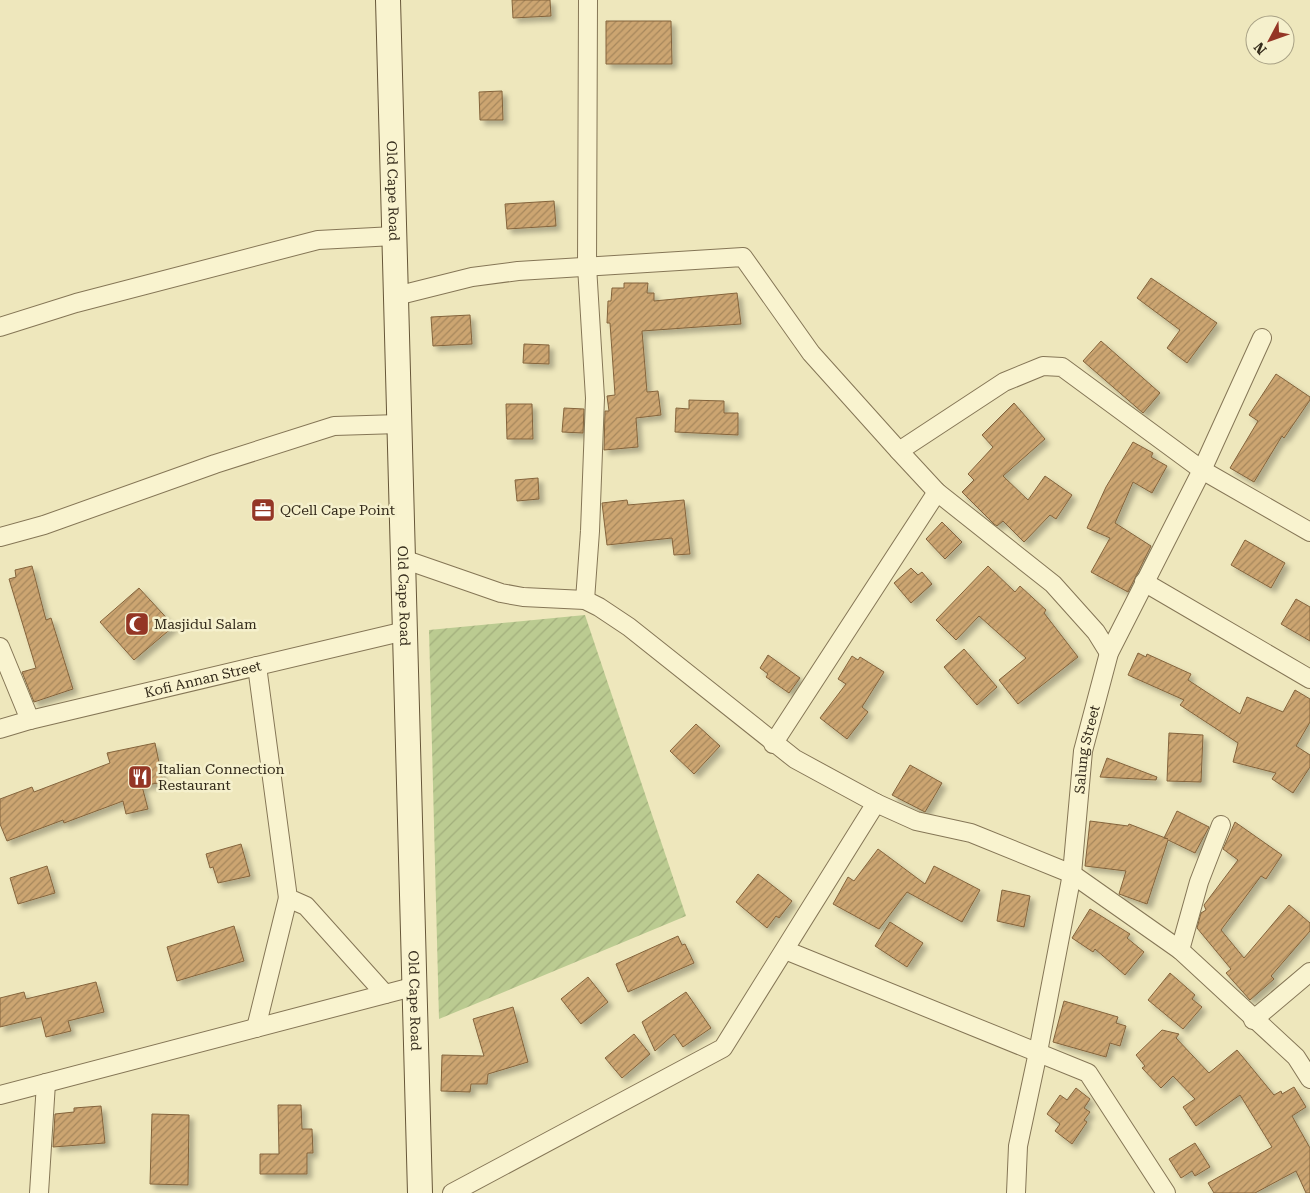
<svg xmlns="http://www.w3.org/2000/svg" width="1310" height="1193" font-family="'Roboto Serif',serif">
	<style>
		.garden { fill: url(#garden-furrows) }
		.building { fill: url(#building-hatch); stroke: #84643c; filter: url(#shadow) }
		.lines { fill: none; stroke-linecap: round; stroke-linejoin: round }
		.street-casing { stroke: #857656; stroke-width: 20 }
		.secondary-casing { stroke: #675739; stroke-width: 26 }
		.street { stroke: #f9f3cf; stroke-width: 18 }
		.secondary { stroke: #f9f3cf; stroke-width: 24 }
		.labels { text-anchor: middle; stroke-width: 5; stroke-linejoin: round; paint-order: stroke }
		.street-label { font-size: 14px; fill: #342b1b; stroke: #f5f0cc }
		.poi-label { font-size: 14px; fill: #342b1b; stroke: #f5f0cc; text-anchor: start }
	</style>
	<defs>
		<pattern id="garden-furrows" width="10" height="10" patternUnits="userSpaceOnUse" patternTransform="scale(1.25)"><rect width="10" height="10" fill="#bbcb91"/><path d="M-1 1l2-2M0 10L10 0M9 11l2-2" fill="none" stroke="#a1ae7c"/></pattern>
		<pattern id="building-hatch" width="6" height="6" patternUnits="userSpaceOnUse" patternTransform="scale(1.25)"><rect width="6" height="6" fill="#cca571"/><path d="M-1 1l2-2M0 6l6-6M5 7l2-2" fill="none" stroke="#a6875c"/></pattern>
		<filter id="shadow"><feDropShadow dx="4.5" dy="4.5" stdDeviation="2.5" flood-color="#0004"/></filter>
	</defs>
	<rect width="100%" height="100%" fill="#eee7bc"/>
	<polygon class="garden" points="585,615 686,916 439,1019 429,630"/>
	<g class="building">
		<polygon points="512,0 550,0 551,16 513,18"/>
		<polygon points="606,21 671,21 672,64 606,64"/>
		<polygon points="502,91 503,120 480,120 479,92"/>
		<polygon points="554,201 556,226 507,229 505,204"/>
		<polygon points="1151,278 1217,323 1187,363 1167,348 1180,330 1137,298"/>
		<polygon points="624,283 648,283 647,293 654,293 654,301 737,293 741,324 642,331 647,392 658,391 661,415 636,418 638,447 604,450 605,411 609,411 607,396 615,395 610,323 607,323 608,301 611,301 612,288 624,288"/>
		<polygon points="470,315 472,344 433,346 431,317"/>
		<polygon points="1101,341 1160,393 1143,413 1083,361"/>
		<polygon points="524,344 549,345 549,364 523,363"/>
		<polygon points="1276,374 1310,397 1310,400 1284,438 1282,436 1254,482 1230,468 1258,421 1249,415"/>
		<polygon points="689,400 724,401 724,413 738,413 738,435 675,432 676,408 689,409"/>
		<polygon points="1014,403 1045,439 1003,476 1028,500 1045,476 1072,495 1056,519 1050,515 1024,542 1003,521 997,526 994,524 962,492 974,480 968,474 993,447 982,435"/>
		<polygon points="506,404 532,404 533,439 507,439"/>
		<polygon points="564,408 584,409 583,433 562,432"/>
		<polygon points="1133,442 1153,453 1151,457 1167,466 1152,493 1133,482 1115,523 1151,546 1128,592 1091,572 1110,538 1087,528 1106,487"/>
		<polygon points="538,478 539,499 517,501 515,480"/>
		<polygon points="627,500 628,505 684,500 690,554 674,555 672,538 607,545 602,503"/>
		<polygon points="942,522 962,542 945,559 926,539"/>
		<polygon points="1245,540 1285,563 1271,588 1231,565"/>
		<polygon points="32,566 46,620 51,618 73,689 34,702 22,672 36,668 9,579 16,577 15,570"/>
		<polygon points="988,566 1015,592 1020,586 1046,610 1044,613 1078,657 1018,704 999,680 1026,658 979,616 956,640 936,620"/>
		<polygon points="911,568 918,575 922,572 932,584 911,603 894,583"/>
		<polygon points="139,588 174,626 134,660 100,622"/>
		<polygon points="1296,599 1310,607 1310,641 1281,624"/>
		<polygon points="964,649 997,687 977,705 944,667"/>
		<polygon points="1138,653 1146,657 1147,654 1191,674 1188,680 1240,714 1247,697 1283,712 1295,690 1310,699 1310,722 1296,746 1310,755 1310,767 1293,793 1272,779 1276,773 1233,762 1238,743 1180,705 1184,700 1128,675"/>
		<polygon points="768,655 800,678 789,693 766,677 768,674 760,668"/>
		<polygon points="852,656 858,660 860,657 884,672 862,707 868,712 847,739 820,718 846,684 838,679"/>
		<polygon points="696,724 720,746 694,774 670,751"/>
		<polygon points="1169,733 1203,735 1201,782 1167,781"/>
		<polygon points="155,743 163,782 142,786 148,809 126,814 123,801 64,823 63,820 7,841 0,824 0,799 32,787 34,792 110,763 107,753"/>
		<polygon points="1107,758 1157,777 1156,780 1100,777"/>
		<polygon points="910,765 942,783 925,812 892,795"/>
		<polygon points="1177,811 1209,827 1195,853 1168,840 1147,904 1119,894 1126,871 1085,866 1090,821 1128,826 1129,824 1168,839 1164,838"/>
		<polygon points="1235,822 1282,855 1266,879 1261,876 1221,930 1244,958 1289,905 1310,923 1310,931 1271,976 1274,979 1250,1000 1226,973 1231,969 1197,928 1201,913 1206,910 1204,905 1238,860 1223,849"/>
		<polygon points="241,844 250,876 218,883 213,867 210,868 206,854"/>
		<polygon points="878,849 925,884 934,866 980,890 962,922 907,892 879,929 833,904 848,877 854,881"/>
		<polygon points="47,866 55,893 18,904 10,878"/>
		<polygon points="758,874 792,901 779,918 776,916 767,928 736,902"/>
		<polygon points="1002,890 1030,896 1024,927 997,921"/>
		<polygon points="1090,909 1130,934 1127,938 1144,952 1125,975 1095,949 1093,952 1072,938"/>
		<polygon points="890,922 923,943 907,967 875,946"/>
		<polygon points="234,926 244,961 177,981 167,947"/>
		<polygon points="678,936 682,945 685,944 694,963 628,992 616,964"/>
		<polygon points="1170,973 1195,995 1192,999 1202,1007 1183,1029 1148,1000"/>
		<polygon points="588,977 608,1002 581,1024 561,999"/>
		<polygon points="96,982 104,1012 68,1021 71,1031 46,1037 41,1017 0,1027 0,998 24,992 26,999"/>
		<polygon points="686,992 711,1028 683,1047 674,1034 655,1051 642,1022"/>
		<polygon points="1064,1001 1118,1017 1116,1023 1126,1026 1120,1046 1110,1043 1106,1057 1053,1042"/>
		<polygon points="513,1007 528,1062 488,1074 487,1084 471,1084 470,1092 441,1091 442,1055 484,1056 473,1019"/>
		<polygon points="1162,1030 1179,1034 1176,1038 1209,1073 1237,1050 1274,1095 1281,1091 1282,1094 1294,1087 1306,1107 1292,1116 1310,1148 1310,1193 1306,1193 1296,1171 1255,1193 1214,1193 1208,1183 1272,1147 1240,1095 1196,1126 1183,1107 1195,1099 1173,1076 1161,1088 1142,1068 1145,1066 1136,1055"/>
		<polygon points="634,1034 650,1054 622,1078 605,1058"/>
		<polygon points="1076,1088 1090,1099 1084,1108 1090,1112 1084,1120 1087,1122 1072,1144 1055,1131 1060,1124 1047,1114 1060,1095 1067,1100"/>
		<polygon points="278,1105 301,1105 302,1129 312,1129 313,1153 307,1153 307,1174 260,1174 260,1154 279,1154"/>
		<polygon points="101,1106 105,1143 53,1147 55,1114 74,1112 74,1108"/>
		<polygon points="152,1114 189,1115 188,1185 150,1184"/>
		<polygon points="1195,1143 1210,1167 1195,1176 1192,1171 1181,1178 1169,1159"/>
	</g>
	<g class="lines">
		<defs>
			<g id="street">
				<polyline points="396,296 472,277 518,271 743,257 811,353 899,451 937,492 1053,584 1096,632 1109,653"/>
				<polyline points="0,327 76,303 318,240 394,236"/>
				<polyline points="899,451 1004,382 1043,366 1062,367 1202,470 1310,532"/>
				<polyline points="0,537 44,525 215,464 334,426 399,424"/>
				<polyline points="403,559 501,593 523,597 585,600 599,607 629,627 795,759 876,803 916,821 971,833 1072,874 1180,950 1296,1057 1310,1079"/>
				<polyline points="1144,582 1310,679"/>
				<polyline points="585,600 590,531 595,398 587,266 588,1"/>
				<polyline points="0,647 30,720"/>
				<polyline points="257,666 288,898 306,906 385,994"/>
				<path id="s1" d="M 0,729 L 30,720 L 405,631"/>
				<polyline points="773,744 937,492"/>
				<polyline points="785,950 1088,1073 1166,1193"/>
				<polyline points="1180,950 1199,882 1221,825"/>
				<polyline points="1253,1020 1310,972"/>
				<polyline points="256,1028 288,898"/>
				<polyline points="0,1095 416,986"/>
				<polyline points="39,1193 46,1083"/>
				<polyline points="452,1193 723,1048 876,803"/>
				<path id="s2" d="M 1016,1193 L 1018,1146 L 1038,1052 L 1072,874 L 1083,751 L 1109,653 L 1202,470 L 1262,338"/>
			</g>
			<g id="secondary">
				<path id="s3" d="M 388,0 L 420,1193"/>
			</g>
		</defs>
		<use href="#street" class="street-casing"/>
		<use href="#secondary" class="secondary-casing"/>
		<use href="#street" class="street"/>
		<use href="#secondary" class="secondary"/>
	</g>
	<defs>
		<symbol id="office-square" viewBox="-11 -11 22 22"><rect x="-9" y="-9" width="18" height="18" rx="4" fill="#943625" stroke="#f5f0cc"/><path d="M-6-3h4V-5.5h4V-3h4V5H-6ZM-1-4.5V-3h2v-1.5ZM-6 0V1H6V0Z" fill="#fff"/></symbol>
		<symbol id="mosque-square" viewBox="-11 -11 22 22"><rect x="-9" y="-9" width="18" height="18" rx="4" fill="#943625" stroke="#f5f0cc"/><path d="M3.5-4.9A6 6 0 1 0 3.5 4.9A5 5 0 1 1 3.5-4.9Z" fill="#fff"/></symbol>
		<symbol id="restaurant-square" viewBox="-11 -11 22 22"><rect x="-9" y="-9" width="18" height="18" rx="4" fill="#943625" stroke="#f5f0cc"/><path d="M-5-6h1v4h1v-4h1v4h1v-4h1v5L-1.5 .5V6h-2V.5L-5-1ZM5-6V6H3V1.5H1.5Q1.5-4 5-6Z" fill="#fff"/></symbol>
	</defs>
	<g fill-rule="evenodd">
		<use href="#office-square" x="249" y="496" width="28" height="28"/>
		<use href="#mosque-square" x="123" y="610" width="28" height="28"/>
		<use href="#restaurant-square" x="126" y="763" width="28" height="28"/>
	</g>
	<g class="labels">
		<g class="street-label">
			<text dy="5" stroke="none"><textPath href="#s3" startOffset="191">Old Cape Road</textPath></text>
			<text dy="5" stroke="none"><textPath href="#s3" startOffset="596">Old Cape Road</textPath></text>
			<text dy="5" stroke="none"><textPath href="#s1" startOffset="209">Kofi Annan Street</textPath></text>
			<text dy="5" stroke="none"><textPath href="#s2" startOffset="450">Salung Street</textPath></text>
			<text dy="5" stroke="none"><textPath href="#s3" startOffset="1001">Old Cape Road</textPath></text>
		</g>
		<g class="poi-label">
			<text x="280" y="515">QCell Cape Point</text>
			<text x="154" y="629">Masjidul Salam</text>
			<text x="158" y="774">Italian Connection<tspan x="158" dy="16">Restaurant</tspan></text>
		</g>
	</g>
	<g transform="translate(1270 40) rotate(229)"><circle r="24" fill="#f5f0cc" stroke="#a8a185"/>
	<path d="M0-4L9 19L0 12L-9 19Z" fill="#943625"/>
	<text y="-8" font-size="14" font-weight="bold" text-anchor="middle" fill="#342b1b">N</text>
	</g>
</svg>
